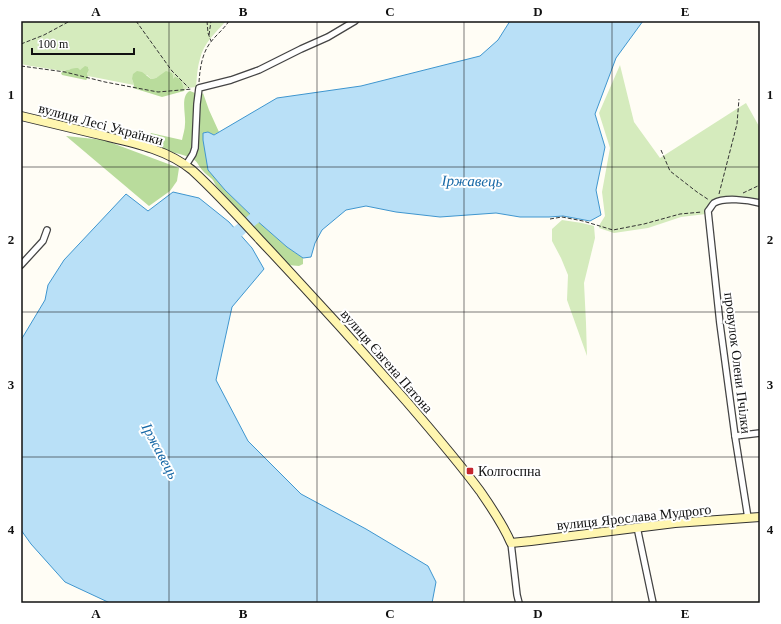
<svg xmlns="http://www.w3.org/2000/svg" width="781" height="624" font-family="Georgia,serif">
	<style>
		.green { fill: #d5ebbd }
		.forest { fill: #b9dc9c }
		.water { fill: #b9e0f7; stroke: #3f96cf }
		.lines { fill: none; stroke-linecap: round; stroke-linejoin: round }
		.river { stroke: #b9e0f7; stroke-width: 12 }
		.street-casing { stroke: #444; stroke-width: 8 }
		.secondary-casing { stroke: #333; stroke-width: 10 }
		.path { stroke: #333; stroke-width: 1; stroke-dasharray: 4 2; stroke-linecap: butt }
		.street { stroke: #fff; stroke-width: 5.5 }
		.secondary { stroke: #fff6b0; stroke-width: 8 }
		.grid { fill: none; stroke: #111; stroke-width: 1; stroke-opacity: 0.55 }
		.poi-dot { fill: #c4262e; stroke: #fff; stroke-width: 1.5 }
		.labels { text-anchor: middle; stroke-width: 4; stroke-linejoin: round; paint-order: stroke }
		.street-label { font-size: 14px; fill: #111; stroke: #fff }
		.poi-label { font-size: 14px; fill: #111; stroke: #fff; text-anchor: start }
		.water-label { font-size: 15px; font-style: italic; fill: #1768a6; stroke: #fff }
		.neatline { fill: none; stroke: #111; stroke-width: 1.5 }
		.grid-label { font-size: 13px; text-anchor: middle; font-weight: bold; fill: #111 }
	</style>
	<rect width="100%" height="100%" fill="#fffdf5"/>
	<g class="green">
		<path d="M 21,21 L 226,21 C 216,32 203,44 200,59 C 197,68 197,78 196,87 L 187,88 L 184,91 L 182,83 L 174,79 L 172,79 L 163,74 L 156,78 L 151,79 L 147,75 L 132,79 L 134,85 L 88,76 L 87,74 L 89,70 L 88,67 L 80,70 L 71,69 L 63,71 L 31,66 L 21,64 Z"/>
		<polygon points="620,65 634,122 660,158 746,103 760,128 760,201 713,202 706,214 681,217 648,228 614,233 599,228 600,224 605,216 602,192 610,148 599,113"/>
		<polygon points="562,220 582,223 594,226 595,238 584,283 586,323 587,356 567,300 568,275 561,258 552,241 552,229"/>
	</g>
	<g class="forest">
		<path d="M 85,66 L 88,67 L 89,70 L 87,74 L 88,76 L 87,79 L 86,80 L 62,75 L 61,73 C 64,70 74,68 78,68 L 80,70 Z"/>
		<path d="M 137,71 L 142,72 L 151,79 L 156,78 L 166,71 L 172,73 L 173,76 L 173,79 L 175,77 C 182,78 183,85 184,91 L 162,97 L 133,88 L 134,85 L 132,79 L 133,74 Z"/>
		<path d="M 190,91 L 195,93 L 195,102 L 203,93 L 209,110 L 219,132 L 213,135 L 208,132 L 203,133 L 203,140 L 209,170 L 225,190 L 255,219 L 287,247 L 303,258 L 303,264 L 299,266 L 288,265 L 217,187 C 215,185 214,181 212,179 C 209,176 205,174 203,171 C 199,167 198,162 193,159 C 183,152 151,152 148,137 L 151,133 L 182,140 C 183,135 185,129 185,124 C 186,115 180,95 190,91 Z"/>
		<polygon points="66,136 104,140 179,168 177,181 170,191 149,206"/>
	</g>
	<g class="water">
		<polygon points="510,21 643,21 616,58 595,114 605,147 596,190 601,215 590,221 563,216 549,217 520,217 496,213 440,217 396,212 366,206 346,210 322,230 315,243 311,257 303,258 287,247 255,219 225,190 208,170 203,140 203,133 208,132 214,135 277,98 361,86 480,56 498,40"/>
		<polygon points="173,192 199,198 229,222 252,248 264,269 232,307 216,380 248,441 301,494 366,529 428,566 436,582 432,603 110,603 65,582 31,544 21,530 21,340 45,300 48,285 64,260 126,194 148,211"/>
	</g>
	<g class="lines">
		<g class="river">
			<polyline points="251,221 264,211 267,209"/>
			<polyline points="225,242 241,229"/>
		</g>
		<defs>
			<g id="street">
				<polyline points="186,165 193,154 195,148 197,104 199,88 231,80 259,70 301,49 328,37 355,21"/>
				<polyline points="21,265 43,241 47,230"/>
				<polyline points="735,436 760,433"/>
				<path d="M 748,518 L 735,436 L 720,324 L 708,211 C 710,209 712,205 714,203 C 724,197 748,200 760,203"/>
				<polyline points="637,527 653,603"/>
				<polyline points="511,543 517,595 519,603"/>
			</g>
			<path id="secondary" d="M 21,116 C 46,122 71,128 96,134 C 129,142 165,148 192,170 C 216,192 238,216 260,240 C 310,293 359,347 407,402 C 432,431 457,460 480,491 C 491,507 503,524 511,543 L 531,541 L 675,523 L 760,517"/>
		</defs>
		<use href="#street" class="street-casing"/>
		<use href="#secondary" class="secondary-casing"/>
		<g class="path">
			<polyline points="136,21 172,71 189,88"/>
			<polyline points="207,21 208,33 211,41"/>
			<polyline points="209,35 211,21"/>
			<polyline points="21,44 44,35 70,21"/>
			<polyline points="21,66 65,72 105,82 158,92 192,89"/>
			<path d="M 199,82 C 200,68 202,54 210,43 C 216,35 224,29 229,21"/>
			<polyline points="661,150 670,171 697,192 709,200"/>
			<polyline points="743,193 760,185"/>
			<polyline points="719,194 737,124 739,99"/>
			<polyline points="550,219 562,217 583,221 613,230 644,224 680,214 702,212"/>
		</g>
		<use href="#street" class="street"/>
		<use href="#secondary" class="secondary"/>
	</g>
	<path class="grid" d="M 169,21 L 169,603M 317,21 L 317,603M 464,21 L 464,603M 612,21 L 612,603M 21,167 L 760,167M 21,312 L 760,312M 21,457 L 760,457"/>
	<rect class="poi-dot" x="466" y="467" width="8" height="8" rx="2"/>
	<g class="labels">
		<g class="street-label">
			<text transform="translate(101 124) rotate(15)" y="5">вулиця Лесі Українки</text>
			<text transform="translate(387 361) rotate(49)" y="5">вулиця Євгена Патона</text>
			<text transform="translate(738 363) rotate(83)" y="5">провулок Олени Пчілки</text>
			<text transform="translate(634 517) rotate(-6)" y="5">вулиця Ярослава Мудрого</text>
		</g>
		<g class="poi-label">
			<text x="478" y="476">Колгоспна</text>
		</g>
		<g class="water-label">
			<text transform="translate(472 181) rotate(1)" y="5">Іржавець</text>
			<text transform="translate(160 451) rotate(62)" y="5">Іржавець</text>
		</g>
	</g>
	<rect width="781" height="624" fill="none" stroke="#ffffff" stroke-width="44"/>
	<path d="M32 48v6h102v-6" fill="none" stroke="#111111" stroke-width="2"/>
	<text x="38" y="48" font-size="12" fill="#111111" stroke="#ffffff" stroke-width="3" paint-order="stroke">100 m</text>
	<rect x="22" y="22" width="737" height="580" class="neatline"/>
	<g class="grid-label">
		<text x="96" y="16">A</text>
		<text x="243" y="16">B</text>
		<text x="390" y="16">C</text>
		<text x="538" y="16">D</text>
		<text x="685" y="16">E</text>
		<text x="11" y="99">1</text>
		<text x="770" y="99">1</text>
		<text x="11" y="244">2</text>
		<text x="770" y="244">2</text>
		<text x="11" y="389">3</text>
		<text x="770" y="389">3</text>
		<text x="11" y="534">4</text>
		<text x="770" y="534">4</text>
		<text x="96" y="618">A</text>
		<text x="243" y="618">B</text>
		<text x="390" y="618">C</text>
		<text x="538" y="618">D</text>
		<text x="685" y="618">E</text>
	</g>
</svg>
